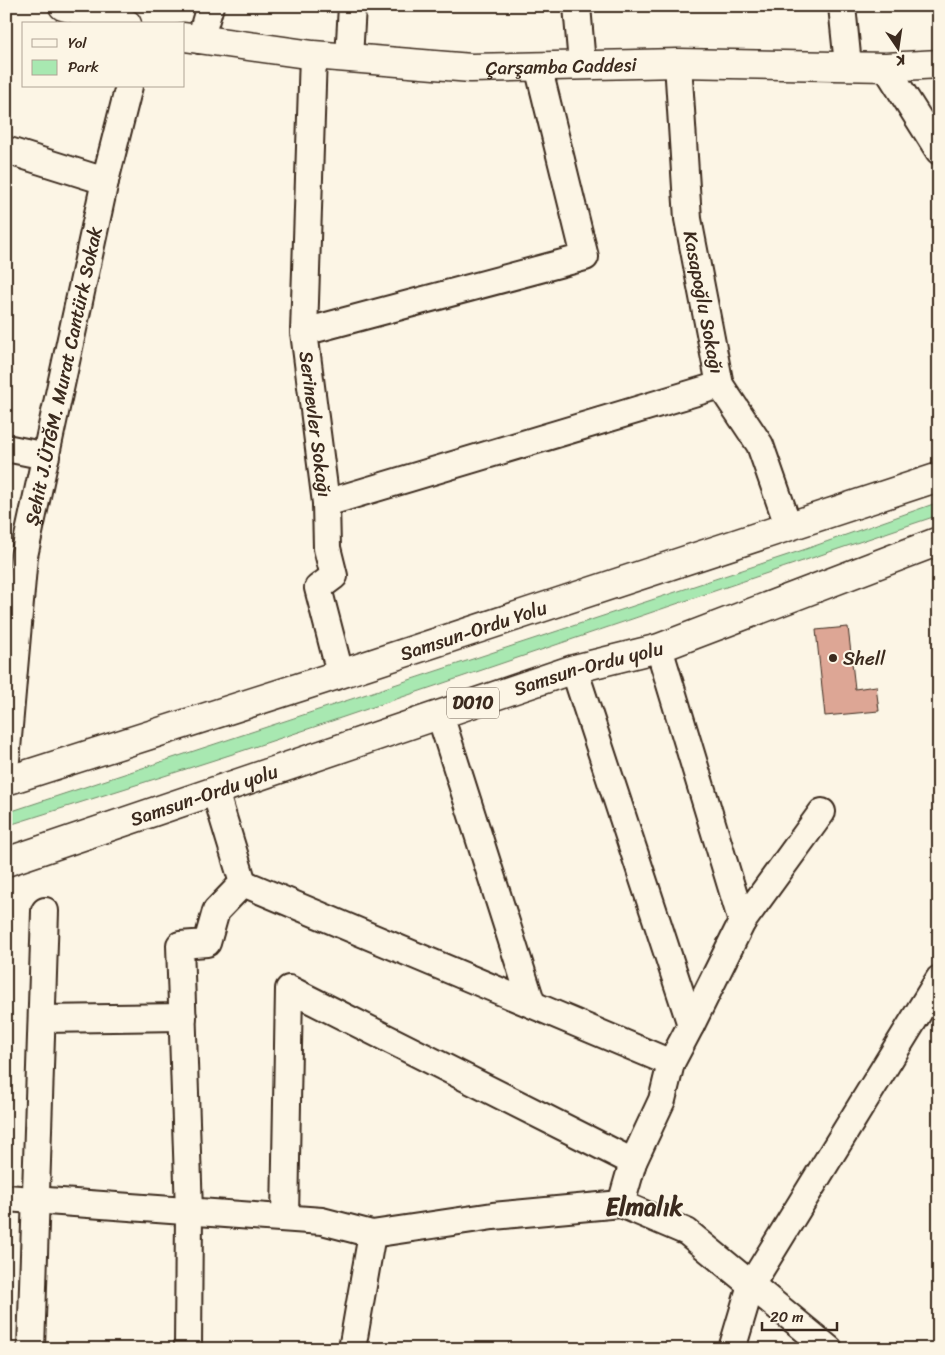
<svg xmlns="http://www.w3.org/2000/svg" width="945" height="1355" font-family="Sriracha,sans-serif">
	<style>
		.green { fill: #a8e8b1; stroke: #728968 }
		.building { fill: #dda695; stroke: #3b2a1e }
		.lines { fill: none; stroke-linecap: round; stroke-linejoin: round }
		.minor-casing { stroke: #3b2a1e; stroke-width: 30 }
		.major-casing { stroke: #3b2a1e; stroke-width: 31 }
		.highway-casing { stroke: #3b2a1e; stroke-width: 31 }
		.minor { stroke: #fcf5e5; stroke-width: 26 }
		.major { stroke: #fcf5e5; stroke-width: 28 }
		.highway { stroke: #fcf5e5; stroke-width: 28 }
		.poi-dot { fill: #3b2a1e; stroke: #fcf5e5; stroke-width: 2 }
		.labels { text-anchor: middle; stroke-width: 4; stroke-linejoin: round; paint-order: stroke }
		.shield { fill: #fcf5e5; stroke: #75675a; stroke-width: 1 }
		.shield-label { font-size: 18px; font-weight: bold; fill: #3b2a1e }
		.street-label { font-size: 19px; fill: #3b2a1e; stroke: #fcf5e5 }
		.poi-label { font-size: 19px; fill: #3b2a1e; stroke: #fcf5e5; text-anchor: start }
		.district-label { font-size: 24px; font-weight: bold; fill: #3b2a1e; stroke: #fcf5e5 }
	</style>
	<rect width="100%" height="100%" fill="#fcf5e5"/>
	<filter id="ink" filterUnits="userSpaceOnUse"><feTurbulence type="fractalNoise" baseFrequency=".02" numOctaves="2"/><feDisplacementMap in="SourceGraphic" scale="10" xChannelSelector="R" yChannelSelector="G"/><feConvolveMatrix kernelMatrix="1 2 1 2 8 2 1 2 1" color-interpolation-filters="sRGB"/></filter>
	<g filter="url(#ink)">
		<path class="green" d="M 939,502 L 939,515 C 731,585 524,656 317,726 C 214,761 110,793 6,826 L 6,813 L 806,549 Z"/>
		<polygon class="building" points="848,627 855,689 876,686 879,711 825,716 816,630"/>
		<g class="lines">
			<defs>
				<g id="minor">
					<polyline points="577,6 582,64"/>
					<polyline points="842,6 848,65"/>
					<polyline points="200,40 210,6"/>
					<path id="s1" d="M 313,55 L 304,332 L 326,503 L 720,385"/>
					<polyline points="349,58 352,6"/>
					<path id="s2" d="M 678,63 L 688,219 L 720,385 L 760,445 L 788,525"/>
					<polyline points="886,67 939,151"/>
					<polyline points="6,150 105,181"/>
					<polyline points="304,332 585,257 538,66"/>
					<polyline points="6,448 46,456"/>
					<polyline points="326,503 327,548 334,576 318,588 340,673"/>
					<polyline points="659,648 742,922 822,812"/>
					<polyline points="574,669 691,1025"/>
					<polyline points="440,715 532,1004"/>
					<path id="s3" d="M 6,760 L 24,556 L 105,181 L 129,86"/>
					<polyline points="243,883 671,1063"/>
					<polyline points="42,1019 183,1017"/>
					<polyline points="6,1198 322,1221 372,1234 493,1216 621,1204 687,1232 829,1349"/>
					<polyline points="621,1204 633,1162 662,1100 671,1063 691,1025 742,922"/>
					<polyline points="285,1218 289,989 633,1162"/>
					<polyline points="31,1349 45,911"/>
					<polyline points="188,1349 189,1211 180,945 207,943 216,911 243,883 215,791"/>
					<polyline points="352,1349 372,1234"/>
					<polyline points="732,1349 751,1285 939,979"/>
				</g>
				<g id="major">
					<polyline points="63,6 127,24"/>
					<path id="s4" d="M 184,37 L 313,55 L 471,68 L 678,63 L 886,67 L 939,64"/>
				</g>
				<g id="highway">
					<path id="s5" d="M 6,781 L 322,680 L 939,477"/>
					<path id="s6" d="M 6,862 L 574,669 L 659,648 L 939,541"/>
				</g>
			</defs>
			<use href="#minor" class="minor-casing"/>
			<use href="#major" class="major-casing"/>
			<use href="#highway" class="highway-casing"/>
			<use href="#minor" class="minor"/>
			<use href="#major" class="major"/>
			<use href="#highway" class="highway"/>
		</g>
	</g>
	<circle class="poi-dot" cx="833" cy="658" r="5"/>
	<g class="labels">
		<rect class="shield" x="447" y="687.5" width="52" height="31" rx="4"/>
		<g class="shield-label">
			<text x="473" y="709">D010</text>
		</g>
		<g class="street-label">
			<text dy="7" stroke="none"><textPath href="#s4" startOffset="379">Çarşamba Caddesi</textPath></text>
			<text dy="7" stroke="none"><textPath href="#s2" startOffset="241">Kasapoğlu Sokağı</textPath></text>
			<text dy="7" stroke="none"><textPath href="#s3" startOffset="389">Şehit J.ÜTĞM. Murat Cantürk Sokak</textPath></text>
			<text dy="7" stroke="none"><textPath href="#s1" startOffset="370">Serinevler Sokağı</textPath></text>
			<text dy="7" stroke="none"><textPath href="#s5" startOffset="491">Samsun-Ordu Yolu</textPath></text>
			<text dy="7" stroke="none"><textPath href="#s6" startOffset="614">Samsun-Ordu yolu</textPath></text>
			<text dy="7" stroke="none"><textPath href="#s6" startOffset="209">Samsun-Ordu yolu</textPath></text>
		</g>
		<g class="poi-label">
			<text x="843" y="665">Shell</text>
		</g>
		<g class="district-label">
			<text x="644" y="1215">Elmalık</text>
		</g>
	</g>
	<rect width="945" height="1355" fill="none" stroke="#fcf5e5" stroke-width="25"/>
	<rect x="12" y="12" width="920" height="1330" fill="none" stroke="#3b2a1e" stroke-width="2" filter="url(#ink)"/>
	<rect x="22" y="22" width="162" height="65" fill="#fcf5e5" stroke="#afa495"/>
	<rect x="32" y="39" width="25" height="8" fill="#fcf5e5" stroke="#afa495"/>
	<text x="68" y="48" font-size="15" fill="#3b2a1e">Yol</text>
	<rect x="32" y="60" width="25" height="15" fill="#a8e8b1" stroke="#afa495"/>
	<text x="68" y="72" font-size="15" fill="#3b2a1e">Park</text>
	<g transform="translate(898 48) rotate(167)" stroke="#fcf5e5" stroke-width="4" paint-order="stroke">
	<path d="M0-4L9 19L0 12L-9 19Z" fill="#3b2a1e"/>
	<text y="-8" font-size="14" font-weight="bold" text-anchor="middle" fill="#3b2a1e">K</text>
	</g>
	<path d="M762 1322v8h75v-8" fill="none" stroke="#3b2a1e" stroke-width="2.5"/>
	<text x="770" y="1322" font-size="15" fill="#3b2a1e" stroke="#fcf5e5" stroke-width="4" paint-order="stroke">20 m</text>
</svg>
